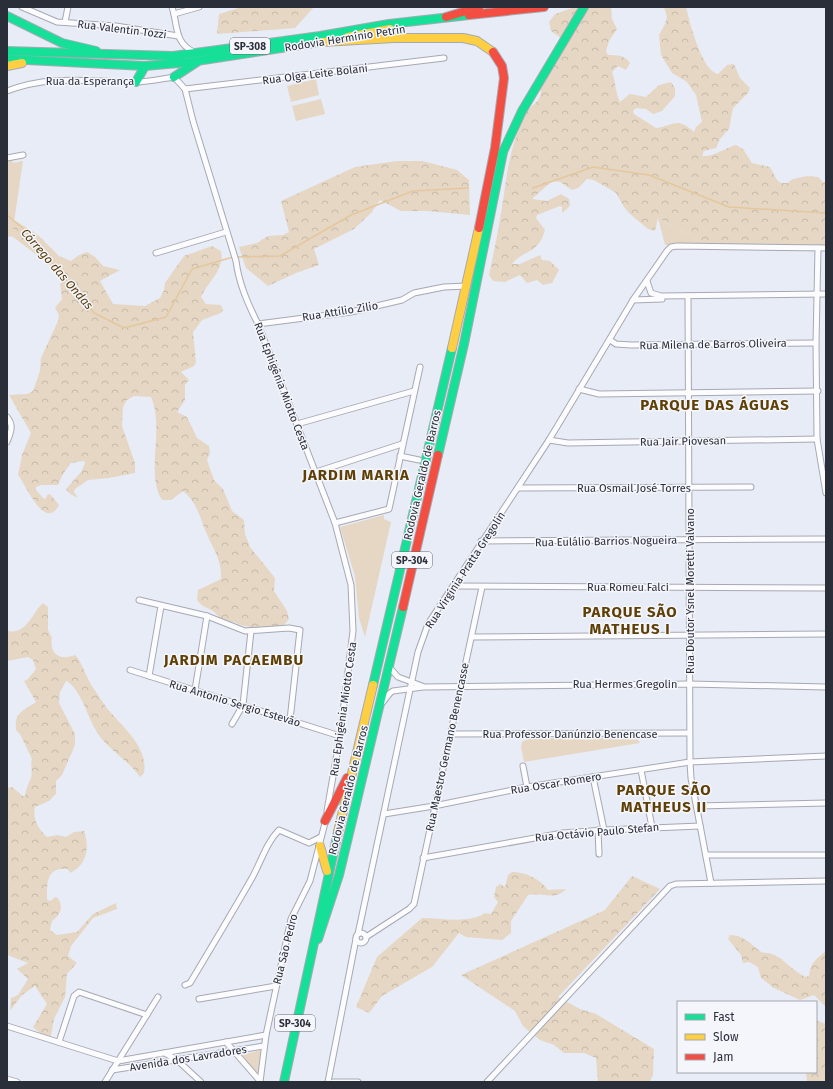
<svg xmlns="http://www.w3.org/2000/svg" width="833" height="1089" font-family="'Fira Sans',sans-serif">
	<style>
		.forest { fill: url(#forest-crowns) }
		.park { fill: #e5d7c4 }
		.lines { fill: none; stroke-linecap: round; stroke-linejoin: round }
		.stream { stroke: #e5c79e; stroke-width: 1.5 }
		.street-casing { stroke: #a6a9b3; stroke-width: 7 }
		.fast-casing { stroke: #a6a9b3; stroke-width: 10 }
		.slow-casing { stroke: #a6a9b3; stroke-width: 10 }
		.jam-casing { stroke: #a6a9b3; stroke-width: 10 }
		.street { stroke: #fcfcfe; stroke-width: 5 }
		.fast { stroke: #16e098; stroke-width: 8 }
		.slow { stroke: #ffcf43; stroke-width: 8 }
		.jam { stroke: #f24e42; stroke-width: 8 }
		.labels { text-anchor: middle; stroke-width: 3; stroke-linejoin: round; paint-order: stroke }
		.shield { fill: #f4f6fc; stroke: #676a74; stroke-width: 1 }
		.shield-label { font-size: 10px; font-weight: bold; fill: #2a2e39 }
		.street-label { font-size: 11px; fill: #2a2e39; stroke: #f4f6fc }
		.water-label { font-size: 12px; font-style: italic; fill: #593b07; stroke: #f4f6fc }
		.district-label { font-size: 15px; font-weight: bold; letter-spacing: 1px; fill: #5e3f05; stroke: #f4f6fc }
	</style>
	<defs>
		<pattern id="forest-crowns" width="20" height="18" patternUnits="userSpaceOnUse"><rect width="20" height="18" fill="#e5d7c4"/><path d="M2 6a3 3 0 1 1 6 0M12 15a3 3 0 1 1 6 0" fill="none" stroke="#c5b9a9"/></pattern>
	</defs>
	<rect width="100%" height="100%" fill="#e8ecf6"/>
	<g class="forest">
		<polygon points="242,7 314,7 295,28 217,34 219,14"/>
		<path d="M 575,7 L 611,7 L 612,19 L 617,29 L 609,41 L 606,51 L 608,55 C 618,55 624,55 630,63 L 626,70 L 618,66 L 612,72 C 616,82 615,92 620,102 L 630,94 L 646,97 L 659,85 L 671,82 L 675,88 L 675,96 L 662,111 L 653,114 L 646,109 L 636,108 L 633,111 L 634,114 L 656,128 C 675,126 676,116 694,132 L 696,127 L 702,122 L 696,95 L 687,82 L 672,73 L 661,55 L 659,35 L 665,24 L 667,17 L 664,7 L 686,7 C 689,20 702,72 718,74 L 727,65 L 734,64 L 740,78 L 750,88 L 748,93 L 733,108 L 729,129 L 720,139 L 716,148 L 704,151 L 702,156 C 714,157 725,148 736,145 L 743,149 L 752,163 L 770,167 L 777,180 L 781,183 L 787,183 L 793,179 L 807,176 L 818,177 L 824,183 L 826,180 L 826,245 L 707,245 L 658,218 L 655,231 L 648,229 L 630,214 L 624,207 L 616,193 L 594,180 L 587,179 L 578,188 L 572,190 L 560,182 L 552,181 L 532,199 L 547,201 L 561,194 L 569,199 L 570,206 L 562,213 L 562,207 L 560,206 L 537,215 L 536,218 L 545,230 C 538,255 524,249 512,264 L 520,264 L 540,255 L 542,260 L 550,261 L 559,270 L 552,283 L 543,285 L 537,280 L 527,283 L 520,275 L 505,282 L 493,281 L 489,275 C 495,248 500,221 504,194 C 507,173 510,153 517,134 C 520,126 524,115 529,109 C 538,100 544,98 539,83 L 557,54 L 560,37 L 551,31 L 549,22 L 555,14 Z"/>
		<path d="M 7,161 L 12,161 L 18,168 L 14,220 L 37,234 L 59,256 L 71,261 L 79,255 L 87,252 L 95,257 L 103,266 L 120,270 L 100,281 L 113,304 L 145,306 L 160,298 L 164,290 L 165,283 L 184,256 L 212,246 L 221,251 C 225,270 208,281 201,297 L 206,304 L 221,305 L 223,310 L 221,313 L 202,320 L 193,332 L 196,362 L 194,366 L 181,372 L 189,380 L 185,385 L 185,400 L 177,412 L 187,417 L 197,438 L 209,446 L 210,453 L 207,460 L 214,480 L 223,489 L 232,511 L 244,520 L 245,534 L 250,547 L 275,578 L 274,591 L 287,611 L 289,619 L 283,626 C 265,627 249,630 234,622 L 228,623 C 219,619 218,615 213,611 C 206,607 202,607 197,600 L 198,590 L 221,579 C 222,559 213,549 206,532 C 199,516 197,502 183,491 L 171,500 L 162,500 C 145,473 165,429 151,397 L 134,396 L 127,400 L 123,407 L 122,426 L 135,463 L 135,473 L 109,478 L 88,480 L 75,489 L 74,492 L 78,498 L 70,494 L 66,489 L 81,472 L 85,463 L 84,461 L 71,463 L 63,474 L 58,485 L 41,485 L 36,487 L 36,490 L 43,498 L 46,499 L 47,495 L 50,494 L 59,505 C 45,532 26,485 18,475 L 22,455 L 31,433 L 9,395 L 27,394 L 33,391 L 40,371 L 41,358 L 58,321 L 59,315 L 55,308 L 62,299 L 60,284 L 62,282 L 54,268 L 13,237 L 7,235 Z"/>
		<polygon points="397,161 422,161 457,170 469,180 470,215 428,211 401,211 380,200 371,213 354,229 314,249 319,265 296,273 268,286 246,268 239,247 257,243 268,236 283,235 289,232 281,201 355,167"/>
		<path d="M 43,603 L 48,607 L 48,630 L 52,638 C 49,654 60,661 75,655 L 77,657 C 84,667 87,680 94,689 C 99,696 106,708 112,714 C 127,731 148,749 144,773 L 140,777 C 127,758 104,748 94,727 C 87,714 79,687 66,681 L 60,692 L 59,703 L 75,734 L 75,745 L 62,775 L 56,781 L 56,794 L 49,801 L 35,807 C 32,819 39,830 47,837 L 57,835 L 66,837 L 74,832 L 84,831 C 90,847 87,865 70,873 L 68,869 C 46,867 47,883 47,900 L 51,901 L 55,897 L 58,898 C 64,908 60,915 52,921 L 50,930 L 57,935 L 77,932 L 93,914 L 116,903 L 117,909 L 93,918 L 71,946 L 68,956 L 77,963 L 67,974 L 65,997 L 54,1019 L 51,1036 L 42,1035 L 33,1027 L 47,1004 L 35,986 L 22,995 L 10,1011 L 11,998 L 18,995 L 28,979 L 17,969 L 28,963 L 7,955 L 7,788 L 12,787 L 23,796 L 25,796 C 26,788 28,785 31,778 C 33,772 30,765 32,759 L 20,734 L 16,730 C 14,712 23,711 36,702 L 24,681 L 28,679 L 36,669 L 33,660 L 28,657 L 7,661 L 7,631 C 27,635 32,613 43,603 Z"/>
		<path d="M 512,872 C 526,872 540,879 548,890 L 566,889 C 556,901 540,892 528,895 L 511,921 L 511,933 L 502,940 L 466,937 L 459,933 L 432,967 L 382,996 L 369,1013 L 356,1007 L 377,957 L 422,918 C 441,918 469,924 485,913 L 491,914 L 498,902 L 494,897 L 496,887 L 500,884 L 505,887 L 508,875 Z"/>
		<polygon points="632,876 660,889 558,997 580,1009 596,1014 654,1049 653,1074 650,1082 598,1082 596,1058 584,1053 564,1053 554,1045 540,1040 523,1026 515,1011 461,975 605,910"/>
		<path d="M 730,935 C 744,935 750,944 760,951 C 763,954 768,952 772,954 C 784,958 793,972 806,977 L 809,976 C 810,963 816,959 826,951 L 826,1007 L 814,995 L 800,1000 L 774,988 L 761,978 L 758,967 L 749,962 L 743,963 L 741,955 L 728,939 Z"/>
		<polygon points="816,1020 826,1024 826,1082 807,1082 806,1072 816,1072"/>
	</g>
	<g class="park">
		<polygon points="316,79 319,95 291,102 287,86"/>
		<polygon points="321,99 325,114 296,121 292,106"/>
		<polygon points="23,161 12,236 7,237 7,164"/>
		<polygon points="658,218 707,245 665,245"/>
		<polygon points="384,515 384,519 391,522 365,637 359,618 355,576 340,527"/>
		<polygon points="530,738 637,738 640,743 524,762 521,747 522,742"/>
		<polygon points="261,1050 257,1074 242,1055"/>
	</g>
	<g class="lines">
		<g class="stream">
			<polyline points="533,188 593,167 649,175 729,207 826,213"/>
			<polyline points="7,215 26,231 94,313 124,328 166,317 192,269 233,257"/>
			<polyline points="237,257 280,256 351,215 413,191 468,188"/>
		</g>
		<defs>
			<g id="street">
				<polyline points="22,7 57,22 116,26 178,36"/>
				<path d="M 172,7 C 178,25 174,43 194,52"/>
				<polyline points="174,14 199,7"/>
				<polyline points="65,22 68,7"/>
				<polyline points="185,89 444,58"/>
				<path d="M 7,91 C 50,74 90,82 135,82 C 148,82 161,79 174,77 L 185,89 L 193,121 L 236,261 C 239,284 248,304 258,324 L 335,523 L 351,585 L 353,631 L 340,736 L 327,811"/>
				<polyline points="7,158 23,155"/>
				<polyline points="818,248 816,343 817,439 826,493"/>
				<polyline points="156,253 226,232"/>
				<polyline points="647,281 651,293 661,296 826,294"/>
				<polyline points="688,296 690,762 691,778 711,883"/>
				<polyline points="633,300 662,299"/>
				<polyline points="258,324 351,312 402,300 414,293 444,287 467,286"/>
				<polyline points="610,340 616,344 631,345 816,343"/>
				<polyline points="579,389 599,394 818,391"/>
				<path d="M 7,417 C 14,425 11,432 7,442"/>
				<polyline points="297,424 414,391"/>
				<polyline points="549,440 568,443 817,439"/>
				<polyline points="400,456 419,460"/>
				<polyline points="316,472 402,444"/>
				<polyline points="518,488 751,487"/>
				<polyline points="335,523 389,509 420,367"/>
				<polyline points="481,541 826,539"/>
				<polyline points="454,586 826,588"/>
				<polyline points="139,600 207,616 245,631 289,628 300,630 290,720"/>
				<polyline points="472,637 826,634"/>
				<polyline points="389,667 398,677 422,686"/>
				<polyline points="130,670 340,736"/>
				<polyline points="149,676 161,606"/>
				<polyline points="195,690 207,616"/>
				<polyline points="383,702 390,693 393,691 423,687 690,684 826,687"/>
				<polyline points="232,724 243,705 251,631"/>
				<polyline points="451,734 689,733"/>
				<polyline points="523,766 527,787"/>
				<polyline points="641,770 652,827"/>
				<polyline points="593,777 604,830"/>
				<polyline points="697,806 826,803"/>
				<polyline points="384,814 434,806 527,787 690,762 826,756"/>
				<polyline points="598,830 599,854"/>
				<polyline points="706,855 826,855"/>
				<polyline points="423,858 563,833 604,830 700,826"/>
				<circle cx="361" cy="938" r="5"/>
				<polyline points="358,934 418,652 428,624 549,440 633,300 667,251 671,247 677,246 826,248"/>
				<polyline points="366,937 409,909 414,904 482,587"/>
				<path d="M 185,985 L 190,983 C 211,948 232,913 252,878 C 261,862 266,843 279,830 L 309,843 L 321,837"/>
				<polyline points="199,999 276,986"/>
				<polyline points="7,1026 118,1061 266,1035"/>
				<polyline points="59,1042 74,996 79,992 147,1015"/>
				<polyline points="226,1042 260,1081"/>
				<polyline points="165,1053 177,1060 201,1082"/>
				<polyline points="112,1070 264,1046"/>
				<polyline points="7,1079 17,1082"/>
				<polyline points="105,1082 158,997"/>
				<polyline points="260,1082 266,1035 291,919 310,881 326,819"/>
				<polyline points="328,1082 356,939"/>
				<polyline points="333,1082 358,1082"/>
				<polyline points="487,1082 670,886 676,884 826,881"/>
			</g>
			<g id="fast">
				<polyline points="7,16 62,43 96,51"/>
				<polyline points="7,51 173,56 320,36 389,24 469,15"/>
				<polyline points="7,59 145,66 190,62 327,41"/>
				<polyline points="174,77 197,62"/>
				<polyline points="136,82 145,66"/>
				<polyline points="501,156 522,111 584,7"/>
				<polyline points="438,455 464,344 503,152"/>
				<polyline points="373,685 452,348"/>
				<polyline points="318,939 339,875 403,607"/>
				<polyline points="284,1082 338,832"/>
			</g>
			<g id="slow">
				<polyline points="348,37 390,29"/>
				<polyline points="322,42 394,38 463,38 477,41 493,52"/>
				<polyline points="7,66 22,63"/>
				<polyline points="452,348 479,228"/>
				<polyline points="338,832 373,685"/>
				<polyline points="320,846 327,871"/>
			</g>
			<g id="jam">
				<polyline points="469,15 544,7"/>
				<polyline points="446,17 479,7"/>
				<polyline points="479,228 495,148 504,78 502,66 493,52"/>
				<polyline points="403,607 438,455"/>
				<polyline points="325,821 347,778"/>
			</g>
		</defs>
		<use href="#street" class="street-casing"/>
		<use href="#fast" class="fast-casing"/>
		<use href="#slow" class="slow-casing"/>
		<use href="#jam" class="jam-casing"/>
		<use href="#street" class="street"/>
		<use href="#fast" class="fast"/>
		<use href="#slow" class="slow"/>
		<use href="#jam" class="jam"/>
	</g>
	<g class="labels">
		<g class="shield">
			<rect x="230" y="38" width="40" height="16" rx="3"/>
			<rect x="392" y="552" width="40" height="16" rx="3"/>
			<rect x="275" y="1015" width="40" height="16" rx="3"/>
		</g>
		<g class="shield-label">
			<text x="250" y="50">SP-308</text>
			<text x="412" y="564">SP-304</text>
			<text x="295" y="1027">SP-304</text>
		</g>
		<g class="street-label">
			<text transform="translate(122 29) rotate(7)" y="4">Rua Valentin Tozzi</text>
			<text transform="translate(345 38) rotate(-9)" y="4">Rodovia Hermínio Petrin</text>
			<text transform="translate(315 74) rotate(-7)" y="4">Rua Olga Leite Bolani</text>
			<text x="90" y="85">Rua da Esperança</text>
			<text transform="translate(340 311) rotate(-9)" y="4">Rua Attílio Zilio</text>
			<text transform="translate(713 344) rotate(-1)" y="4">Rua Milena de Barros Oliveira</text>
			<text transform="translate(282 386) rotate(69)" y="4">Rua Ephigênia Miotto Cesta</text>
			<text transform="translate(683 441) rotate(-1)" y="4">Rua Jair Piovesan</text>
			<text transform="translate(422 475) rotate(-77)" y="4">Rodovia Geraldo de Barros</text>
			<text x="634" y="492">Rua Osmail José Torres</text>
			<text transform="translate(606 541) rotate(-1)" y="4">Rua Eulálio Barrios Nogueira</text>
			<text transform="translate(465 570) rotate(-57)" y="4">Rua Virgínia Pratta Gregolin</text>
			<text x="628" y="591">Rua Romeu Falci</text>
			<text transform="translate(690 591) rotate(-90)" y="4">Rua Doutor Ysnel Moretti Valvano</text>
			<text x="625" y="688">Rua Hermes Gregolin</text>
			<text transform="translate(235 703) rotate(17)" y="4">Rua Antonio Sergio Estevão</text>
			<text transform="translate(343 709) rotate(-82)" y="4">Rua Ephigênia Miotto Cesta</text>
			<text x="570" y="738">Rua Professor Danúnzio Benencase</text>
			<text transform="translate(447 747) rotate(-78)" y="4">Rua Maestro Germano Benencasse</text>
			<text transform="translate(556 783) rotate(-9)" y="4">Rua Oscar Romero</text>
			<text transform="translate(348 790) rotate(-76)" y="4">Rodovia Geraldo de Barros</text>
			<text transform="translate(597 832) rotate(-5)" y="4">Rua Octávio Paulo Stefan</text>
			<text transform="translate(285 949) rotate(-76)" y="4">Rua São Pedro</text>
			<text transform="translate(188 1058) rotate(-9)" y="4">Avenida dos Lavradores</text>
		</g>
		<g class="water-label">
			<text transform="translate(57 269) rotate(49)" y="4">Córrego das Ondas</text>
		</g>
		<g class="district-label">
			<text x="715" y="410">PARQUE DAS ÁGUAS</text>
			<text x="356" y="480">JARDIM MARIA</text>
			<text x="630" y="617">PARQUE SÃO<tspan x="630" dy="17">MATHEUS I</tspan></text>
			<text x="234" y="665">JARDIM PACAEMBU</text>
			<text x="664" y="795">PARQUE SÃO<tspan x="664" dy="17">MATHEUS II</tspan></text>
		</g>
	</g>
	<rect width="833" height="1089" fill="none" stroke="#2a2e39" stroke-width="16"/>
	<rect x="677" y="1001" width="140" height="72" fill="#f4f6fc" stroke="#a3a6ae"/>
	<rect x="685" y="1014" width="20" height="6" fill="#16e098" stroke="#a3a6ae"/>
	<text x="713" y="1021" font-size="12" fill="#2a2e39">Fast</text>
	<rect x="685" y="1034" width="20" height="6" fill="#ffcf43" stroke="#a3a6ae"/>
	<text x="713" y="1041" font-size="12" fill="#2a2e39">Slow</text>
	<rect x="685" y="1054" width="20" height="6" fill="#f24e42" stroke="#a3a6ae"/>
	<text x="713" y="1061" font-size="12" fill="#2a2e39">Jam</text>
</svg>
